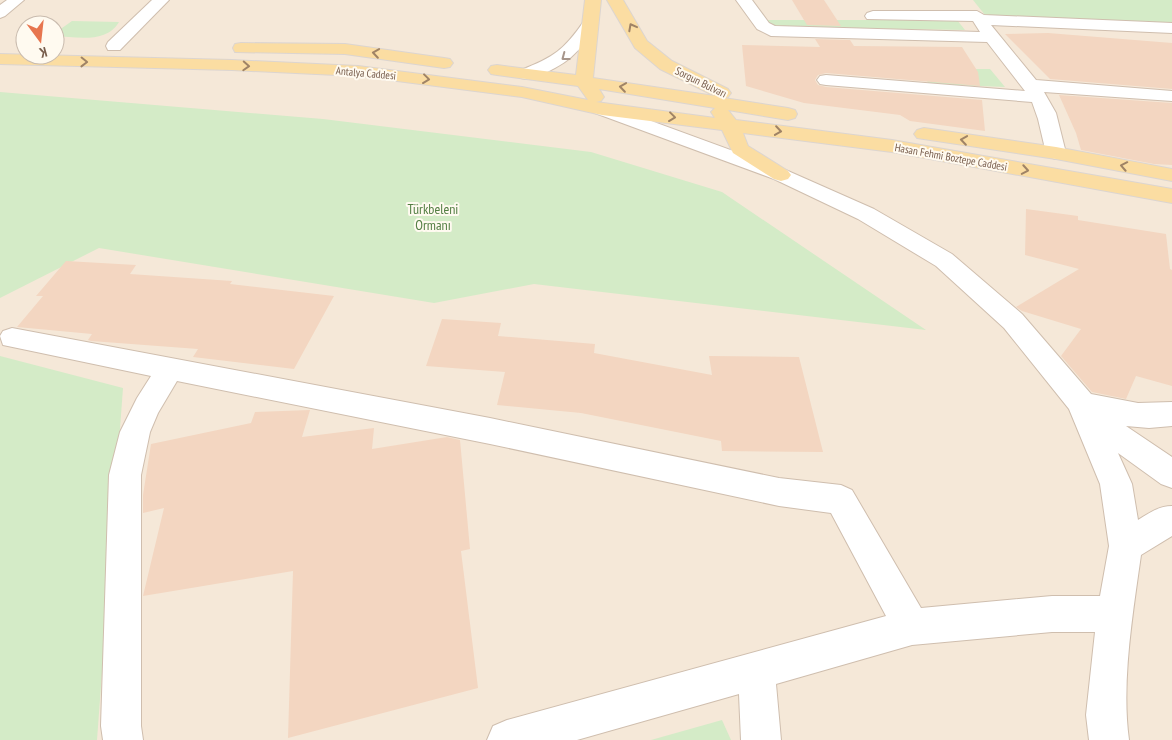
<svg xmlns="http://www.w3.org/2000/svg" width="1172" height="740" font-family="'PT Sans Narrow',sans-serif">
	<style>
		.residential { fill: #f5e8d8; fill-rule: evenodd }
		.green { fill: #d4ebc7 }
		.building { fill: #f3d6c1 }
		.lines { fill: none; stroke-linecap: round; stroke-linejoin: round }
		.minor-casing { stroke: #cfbeae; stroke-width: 2 }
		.major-casing { stroke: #dcd5d0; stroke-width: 2 }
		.minor { fill: #fff; fill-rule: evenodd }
		.major { fill: #fbdda2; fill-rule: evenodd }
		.oneway { stroke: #9f8366 }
		.oneway2 { stroke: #a7968b }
		.labels { text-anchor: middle; stroke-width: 4; stroke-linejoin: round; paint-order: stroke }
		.far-street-label { font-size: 11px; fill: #785d4c; stroke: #fffaf0 }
		.park-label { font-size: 14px; fill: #537e43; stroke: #fffaf0 }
	</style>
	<rect width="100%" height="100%" fill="#fdf6e9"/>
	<path class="residential" d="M 0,0 L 1172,0 L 1172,740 L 0,740 ZM 25,25 L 55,25 L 55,55 L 25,55 Z"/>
	<g class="green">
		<polygon points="973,0 1172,0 1172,23 985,15"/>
		<polygon points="764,20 957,20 965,30 782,27 770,26"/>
		<path d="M 72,21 L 119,22 C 106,44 76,37 55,36 L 55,33 Z"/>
		<polygon points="919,69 990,69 1005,87 929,84"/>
		<polygon points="0,92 323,119 591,152 722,192 926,330 534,284 434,303 99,248 0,298"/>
		<polygon points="0,356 123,388 97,740 0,740"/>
		<polygon points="722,720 731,740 651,740"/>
	</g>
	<g class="building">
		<polygon points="792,0 824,0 841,26 807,25"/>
		<polygon points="1048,33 1172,43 1172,89 1050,79 1005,34"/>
		<polygon points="815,39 850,40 854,46 962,47 978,72 980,86 826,73 818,75 815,80 818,85 826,87 982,100 985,131 910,121 900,115 804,103 746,86 742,45 820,47"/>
		<polygon points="1059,95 1172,103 1172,165 1154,164 1081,150 1076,133"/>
		<polygon points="1026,209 1078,216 1078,220 1166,234 1170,269 1172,270 1172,386 1136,376 1126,399 1092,392 1061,356 1081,329 1022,311 1016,307 1079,269 1025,255"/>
		<polygon points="66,261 136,265 130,274 232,281 230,284 334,296 294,369 193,357 198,349 91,341 88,340 92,334 17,327 43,296 36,296"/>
		<polygon points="442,319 501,323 498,336 595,344 594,353 712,375 709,356 799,357 823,452 722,451 721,441 581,413 497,405 505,372 426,366"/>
		<polygon points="310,410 302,437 374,428 372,449 447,437 460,440 470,549 461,551 478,688 288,738 293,571 143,596 164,508 143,513 143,495 151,444 251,423 255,412"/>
	</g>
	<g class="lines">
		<defs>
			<g id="minor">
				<polygon points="7,0 24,0 5,16 0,18 0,5"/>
				<polygon points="152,0 169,0 120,50 108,50 106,46 108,42"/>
				<polygon points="736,0 752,0 769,23 775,26 980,32 973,21 867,19 865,16 867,13 873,11 977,11 984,15 1172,23 1172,33 991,25 1036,80 1172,91 1172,101 1044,92 1056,113 1066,153 1063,157 1056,159 1049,157 1046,153 1038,119 1032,102 826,85 820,84 817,80 820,76 826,75 1025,91 987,42 771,36 757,29"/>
				<path d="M 590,19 L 596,21 L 598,24 C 577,55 568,64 533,78 L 527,79 L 521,78 L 518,74 L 521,70 C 554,57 564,50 584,21 Z"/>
				<path d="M 602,103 L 788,171 L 874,209 L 952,254 L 1022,314 L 1091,394 L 1138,403 L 1172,402 L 1172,426 L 1149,428 L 1126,426 L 1172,457 L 1172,488 L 1161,484 L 1118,453 L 1132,484 L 1138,520 C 1149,513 1159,506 1172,506 L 1172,536 L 1141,555 C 1133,612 1121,683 1129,740 L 1089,740 L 1086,715 L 1095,632 L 1052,632 L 912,645 L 776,684 L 781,740 L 741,740 L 739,694 L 577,740 L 487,740 L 493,726 L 507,720 L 886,616 L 831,513 L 779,506 L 490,444 L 177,381 L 158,413 L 150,432 L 141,475 L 141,726 L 143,740 L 103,740 L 101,726 L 109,475 L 120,432 L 137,398 L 151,376 L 3,345 L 0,336 L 3,331 L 12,328 L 490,418 L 779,478 L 841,485 L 852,490 L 921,608 L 1052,596 L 1100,596 L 1109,546 L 1100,484 L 1069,409 L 1004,328 L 936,266 L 858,219 L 774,179 L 595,113 L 593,109 L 595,105 Z"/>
			</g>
			<g id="major">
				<path d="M 585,0 L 601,0 L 593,78 L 715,96 L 660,69 L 635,48 L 607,0 L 623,0 L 647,41 L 672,61 L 728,89 L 731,93 L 728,97 L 724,98 L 788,108 L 795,110 L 797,114 L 795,118 L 788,120 L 728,110 L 736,120 L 892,140 L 1172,189 L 1172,203 L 892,152 L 743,133 L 748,146 L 788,171 L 791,175 L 788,179 L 781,181 L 774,179 L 733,153 L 722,130 L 602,115 L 522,97 L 358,76 L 232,70 L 0,64 L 0,54 L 232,60 L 358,66 L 522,87 L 588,100 L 578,86 L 497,75 L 491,74 L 488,70 L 491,66 L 497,65 L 576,75 ZM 599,89 L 715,108 L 711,112 L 715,118 L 596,102 L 601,101 L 604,97 Z"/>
				<polygon points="241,43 345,44 444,58 450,59 453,63 450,67 444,68 345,54 235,52 233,48 235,44"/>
				<polygon points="924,128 1056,147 1172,169 1172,181 1056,159 917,138 914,134 917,130"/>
			</g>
		</defs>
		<use href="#minor" class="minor-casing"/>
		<use href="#major" class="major-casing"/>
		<use href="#minor" class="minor"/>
		<use href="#major" class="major"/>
	</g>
	<defs><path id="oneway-chevron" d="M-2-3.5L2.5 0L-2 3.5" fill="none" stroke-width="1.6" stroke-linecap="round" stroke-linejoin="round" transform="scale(1.25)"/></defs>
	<g class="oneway">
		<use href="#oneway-chevron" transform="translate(632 27) rotate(-118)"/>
		<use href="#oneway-chevron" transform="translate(376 53) rotate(-172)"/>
		<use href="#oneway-chevron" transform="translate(84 62) rotate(1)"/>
		<use href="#oneway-chevron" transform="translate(246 66) rotate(3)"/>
		<use href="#oneway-chevron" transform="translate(426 79) rotate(7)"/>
		<use href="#oneway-chevron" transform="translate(623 87) rotate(-172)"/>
		<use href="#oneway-chevron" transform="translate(672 117) rotate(7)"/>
		<use href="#oneway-chevron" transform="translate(778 131) rotate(8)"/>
		<use href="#oneway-chevron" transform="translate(964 140) rotate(-172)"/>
		<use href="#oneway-chevron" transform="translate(1124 166) rotate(-169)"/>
		<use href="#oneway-chevron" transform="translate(1025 170) rotate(10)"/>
	</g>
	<use class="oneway2" href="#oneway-chevron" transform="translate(565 57) rotate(143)"/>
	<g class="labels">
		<g class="far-street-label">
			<text transform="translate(366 73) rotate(5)" y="4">Antalya Caddesi</text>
			<text transform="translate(701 82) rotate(26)" y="4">Sorgun Bulvarı</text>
			<text transform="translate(951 157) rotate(10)" y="4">Hasan Fehmi Boztepe Caddesi</text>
		</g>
		<g class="park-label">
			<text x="433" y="214">Türkbeleni<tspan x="433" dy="16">Ormanı</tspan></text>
		</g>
	</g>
	<g transform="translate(40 40) rotate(165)"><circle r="24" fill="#fffaf0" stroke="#c9bbae"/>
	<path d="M0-4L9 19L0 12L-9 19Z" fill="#e7754e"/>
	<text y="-8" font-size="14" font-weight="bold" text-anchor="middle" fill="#785d4c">K</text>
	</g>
</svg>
